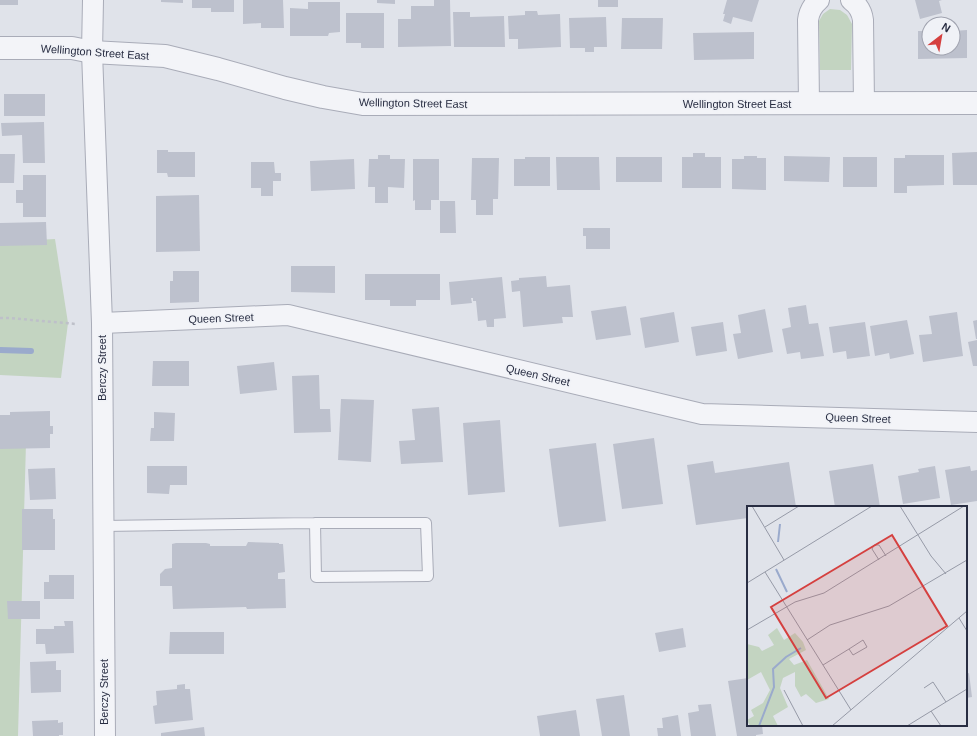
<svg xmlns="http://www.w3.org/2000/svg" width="977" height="736" font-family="Helvetica,sans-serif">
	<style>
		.green { fill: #c3d4c1 }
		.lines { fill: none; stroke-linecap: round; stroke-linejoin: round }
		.stream { stroke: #9aaacc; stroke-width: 6 }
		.building { fill: #bdc1cd }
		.service-casing { stroke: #a9acb8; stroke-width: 12 }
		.minor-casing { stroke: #a9acb8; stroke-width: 22 }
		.tertiary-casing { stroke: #a9acb8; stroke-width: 24 }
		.path { stroke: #bec0c9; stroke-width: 2.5; stroke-dasharray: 3 3; stroke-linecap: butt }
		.service { stroke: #f3f4f8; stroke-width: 10 }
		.minor { stroke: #f3f4f8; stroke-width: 20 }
		.tertiary { stroke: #f3f4f8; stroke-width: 22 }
		.labels { text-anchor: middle; stroke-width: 3; stroke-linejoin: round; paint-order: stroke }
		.street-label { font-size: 11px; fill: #282d42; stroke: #f0f2f7 }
		.inset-river { fill: none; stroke: #9aaacc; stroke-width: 2 }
		.inset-road { fill: none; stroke: #969aa7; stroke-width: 1 }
		.view { fill: #d5403f; fill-opacity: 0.15; stroke: #d5403f; stroke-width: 2 }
		.inset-edge { fill: none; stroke: #282d42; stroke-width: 2 }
	</style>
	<rect width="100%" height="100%" fill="#e0e3ea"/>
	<g class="green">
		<polygon points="830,9 840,10 847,15 852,24 851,70 820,70 819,21 823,14"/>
		<polygon points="55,239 68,323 61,378 0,375 0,242"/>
		<polygon points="0,438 26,443 18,736 0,736"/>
	</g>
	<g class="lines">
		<polyline class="stream" points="0,350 31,351"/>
	</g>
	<g class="building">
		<rect x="0" y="0" width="18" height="5"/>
		<polygon points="161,0 183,0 183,3 161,2"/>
		<polygon points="192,0 234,0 234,12 211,12 211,8 192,8"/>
		<polygon points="243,0 283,0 284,28 261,28 261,23 243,24"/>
		<polygon points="377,0 395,0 395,4 377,3"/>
		<polygon points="434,0 450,0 451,46 398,47 398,19 411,19 411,6 434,6"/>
		<rect x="598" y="0" width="20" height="7"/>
		<polygon points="727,0 759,0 752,22 733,17 731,24 723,21 725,14 723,14"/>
		<polygon points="915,0 942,0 939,1 942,13 920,19"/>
		<polygon points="308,2 340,2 340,32 329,33 328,36 290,36 290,8 308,9"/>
		<polygon points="525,11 537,11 538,15 560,14 561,47 518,49 518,39 509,39 508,16 525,15"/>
		<polygon points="453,12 470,12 470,17 504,16 505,47 454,47"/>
		<polygon points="346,13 384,13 384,48 361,48 361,43 346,43"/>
		<polygon points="606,17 607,47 594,47 594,52 585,52 585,48 570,48 569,18"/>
		<polygon points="622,18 663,18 662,49 621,49"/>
		<polygon points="967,30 967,58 918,59 918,31 929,31 929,48 953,48 953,31"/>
		<polygon points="754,32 754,59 694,60 693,33"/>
		<rect x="4" y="94" width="41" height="22"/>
		<polygon points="44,122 45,163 23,163 22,135 2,136 1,123"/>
		<polygon points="157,150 168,150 168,152 195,152 195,177 168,177 167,173 157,173"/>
		<polygon points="977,152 977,185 953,185 952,153"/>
		<polygon points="693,153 705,153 705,157 721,157 721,188 682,188 682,157 693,157"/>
		<polygon points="0,154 15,154 14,183 0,183"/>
		<polygon points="378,155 390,155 390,159 405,159 404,188 388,187 388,203 375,203 375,187 368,187 369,159 378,159"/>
		<polygon points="905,155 944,155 944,185 907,186 907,193 894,193 894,158 905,158"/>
		<polygon points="744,156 757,156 757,158 766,158 766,190 732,189 732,159 744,159"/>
		<polygon points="784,156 830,157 829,182 784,181"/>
		<polygon points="525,157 550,157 550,186 514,186 514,159 525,159"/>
		<polygon points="556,157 599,157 600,190 557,190"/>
		<rect x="616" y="157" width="46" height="25"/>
		<rect x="843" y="157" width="34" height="30"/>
		<polygon points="472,158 499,158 498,199 493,199 493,215 476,215 476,200 471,200"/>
		<polygon points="354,159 355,189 311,191 310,161"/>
		<polygon points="413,159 439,159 439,200 431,200 431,210 415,210 415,200 413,201"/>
		<polygon points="251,162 274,162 275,173 281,173 281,181 273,181 273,196 261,196 261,188 251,188"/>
		<polygon points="23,175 46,175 46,217 23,217 23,203 16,203 16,190 23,190"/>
		<polygon points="199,195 200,251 156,252 156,196"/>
		<polygon points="440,201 455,201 456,233 440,233"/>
		<polygon points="46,222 47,245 0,246 0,223"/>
		<polygon points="583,228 610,228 610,249 586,249 586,236 583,236"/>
		<polygon points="291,266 335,266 335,293 291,292"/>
		<polygon points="173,271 199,271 199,302 170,303 170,281 173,281"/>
		<polygon points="365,274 440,274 440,300 416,300 416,306 390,306 390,300 365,300"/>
		<polygon points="546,276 547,287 570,285 573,317 562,317 563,323 523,327 520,291 512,292 511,281 519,280 519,278"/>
		<polygon points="502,277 506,318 494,319 494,327 487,327 486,320 478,321 476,301 473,301 473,298 471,298 472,303 451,305 449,282"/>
		<polygon points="806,305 809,324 818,323 824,356 801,359 800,352 787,354 782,329 791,327 788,308"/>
		<polygon points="626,306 631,335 596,340 591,311"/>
		<polygon points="765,309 773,352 738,359 733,334 741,333 738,315"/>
		<polygon points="674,312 679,342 645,348 640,318"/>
		<polygon points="957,312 963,356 923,362 919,335 932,334 929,316"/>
		<polygon points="907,320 914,354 890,359 889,353 875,356 870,326"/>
		<polygon points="977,320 977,339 976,339 973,321"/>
		<polygon points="723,322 727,351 696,356 691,327"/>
		<polygon points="865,322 870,356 847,359 846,351 833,353 829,327"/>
		<polygon points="977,340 977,366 973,366 968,342"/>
		<polygon points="153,361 189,361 189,386 152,386"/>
		<polygon points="274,362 277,390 240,394 237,366"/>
		<polygon points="319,375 320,409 330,409 331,432 294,433 292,376"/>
		<polygon points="341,399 374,400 371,462 338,460"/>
		<polygon points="439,407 443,462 401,464 399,441 415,440 412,409"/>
		<polygon points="50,411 50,426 53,426 53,434 50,434 50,448 0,449 0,415 10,415 10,412"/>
		<polygon points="154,412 175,413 174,441 150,441 151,428 154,428"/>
		<polygon points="500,420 505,492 468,495 463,423"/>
		<polygon points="654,438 663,504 622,509 613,444"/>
		<polygon points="596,443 606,521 559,527 549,449"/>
		<polygon points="713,461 715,473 789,462 796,507 748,507 748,518 696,525 687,465"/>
		<polygon points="873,464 880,507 835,507 829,471"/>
		<polygon points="147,466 187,466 187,485 170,485 169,494 147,493"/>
		<polygon points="935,466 940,498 903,504 898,476 919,472 918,469"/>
		<polygon points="970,466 971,471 977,470 977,501 951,505 945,470"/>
		<polygon points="55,468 56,499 30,500 28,469"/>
		<polygon points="22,509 53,509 53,519 55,519 55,550 22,550"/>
		<polygon points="248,542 279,543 279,544 283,544 285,572 278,573 278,579 285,579 286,608 247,609 246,607 173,609 172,586 160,586 160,574 165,569 172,568 172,544 176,543 206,543 210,544 210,546 246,546"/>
		<polygon points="49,575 74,575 74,599 44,599 44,582 49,582"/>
		<polygon points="7,601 40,601 40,619 8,619"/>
		<polygon points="64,621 73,621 74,653 46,654 45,644 36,644 36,629 54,629 54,626 65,626"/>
		<polygon points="683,628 686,647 659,652 655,633"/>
		<polygon points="170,632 224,632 224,654 169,654"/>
		<polygon points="56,661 56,670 61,670 61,692 31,693 30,662"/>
		<polygon points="969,673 972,697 966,698 966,674"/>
		<polygon points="748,678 748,725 762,725 763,734 756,735 756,736 737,736 728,681"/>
		<polygon points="185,684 185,689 190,689 193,720 155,724 153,706 157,705 156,691 177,689 177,685"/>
		<polygon points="624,695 630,736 602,736 596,699"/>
		<polygon points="711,704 716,736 691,736 688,713 699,711 698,705"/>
		<polygon points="576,710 580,736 540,736 537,716"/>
		<polygon points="678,715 681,736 658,736 657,728 663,728 662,718"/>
		<polygon points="58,720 58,723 63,722 63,735 59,735 59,736 33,736 32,721"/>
		<polygon points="204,727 205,736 161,736 161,733"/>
	</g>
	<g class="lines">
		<defs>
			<polyline id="service" points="103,526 315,523 426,523 428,576 316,577 315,523"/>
			<g id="minor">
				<polyline points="93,0 92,52 102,323 105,736"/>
				<path d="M 851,0 C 858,5 862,12 863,20 L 864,104"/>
				<path d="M 809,104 L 808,20 C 809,12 813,5 819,0"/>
				<polyline points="102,323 288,315 702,414 977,422"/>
			</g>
			<polyline id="tertiary" points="0,48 72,48 92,52 165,56 218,69 285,88 323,97 363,104 977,103"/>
		</defs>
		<use href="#service" class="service-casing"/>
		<use href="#minor" class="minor-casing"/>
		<use href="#tertiary" class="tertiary-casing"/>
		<polyline class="path" points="0,318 9,318 76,324"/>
		<use href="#service" class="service"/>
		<use href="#minor" class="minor"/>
		<use href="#tertiary" class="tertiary"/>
	</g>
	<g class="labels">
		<g class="street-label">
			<text transform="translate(95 52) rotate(4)" y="4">Wellington Street East</text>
			<text transform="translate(413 103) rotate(1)" y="4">Wellington Street East</text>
			<text x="737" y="108">Wellington Street East</text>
			<text transform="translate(221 318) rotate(-2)" y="4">Queen Street</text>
			<text transform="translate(102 368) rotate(-90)" y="4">Berczy Street</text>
			<text transform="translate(538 375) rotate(13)" y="4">Queen Street</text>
			<text transform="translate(858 418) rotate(2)" y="4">Queen Street</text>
			<text transform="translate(104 692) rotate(-90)" y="4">Berczy Street</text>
		</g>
	</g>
	<g transform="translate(747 506)">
		<rect width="220" height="220" fill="#e0e3ea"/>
		<path d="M 30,122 L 37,134 L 48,127 L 56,136 L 59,144 L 42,153 L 47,159 L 60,154 L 82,193 L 69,197 L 59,188 L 54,191 L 48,180 L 48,166 L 36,172 L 33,182 L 41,201 L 26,210 L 31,220 L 3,220 L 0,214 L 7,210 L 4,204 L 16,197 L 23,184 L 14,166 L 0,174 L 0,138 L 12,141 L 15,145 L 27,139 L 21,129 Z" fill="#c3d4c1"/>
		<path class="inset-river" d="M 31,36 L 33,18M 29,63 L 40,86M 12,220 L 27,181 L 26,163 L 39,151 L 54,142"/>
		<path class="inset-road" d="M 5,0 L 37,54M 153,0 L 184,50 L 199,68M 18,21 L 52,0M 132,54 L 125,43 L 127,39 L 132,39 L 139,50M 18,66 L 104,204M 0,77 L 125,0M 212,112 L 220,125M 0,124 L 48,96 L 77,87 L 217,0M 60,134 L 83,119 L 142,100 L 220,54M 76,159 L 102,143 L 116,134 L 120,141 L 106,149 L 102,143M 177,182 L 186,176 L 199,196M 37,184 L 56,220M 184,205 L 194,220M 85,220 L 220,105M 160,220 L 220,183"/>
		<path class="view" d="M 145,29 L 200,120 L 79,192 L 24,101 Z"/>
		<rect width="220" height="220" class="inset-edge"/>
	</g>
	<g transform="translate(941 36) rotate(31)"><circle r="19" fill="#f0f2f7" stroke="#a0a3af"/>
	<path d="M0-3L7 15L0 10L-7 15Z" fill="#d5403f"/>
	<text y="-6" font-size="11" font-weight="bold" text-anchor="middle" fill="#282d42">N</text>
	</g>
</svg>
